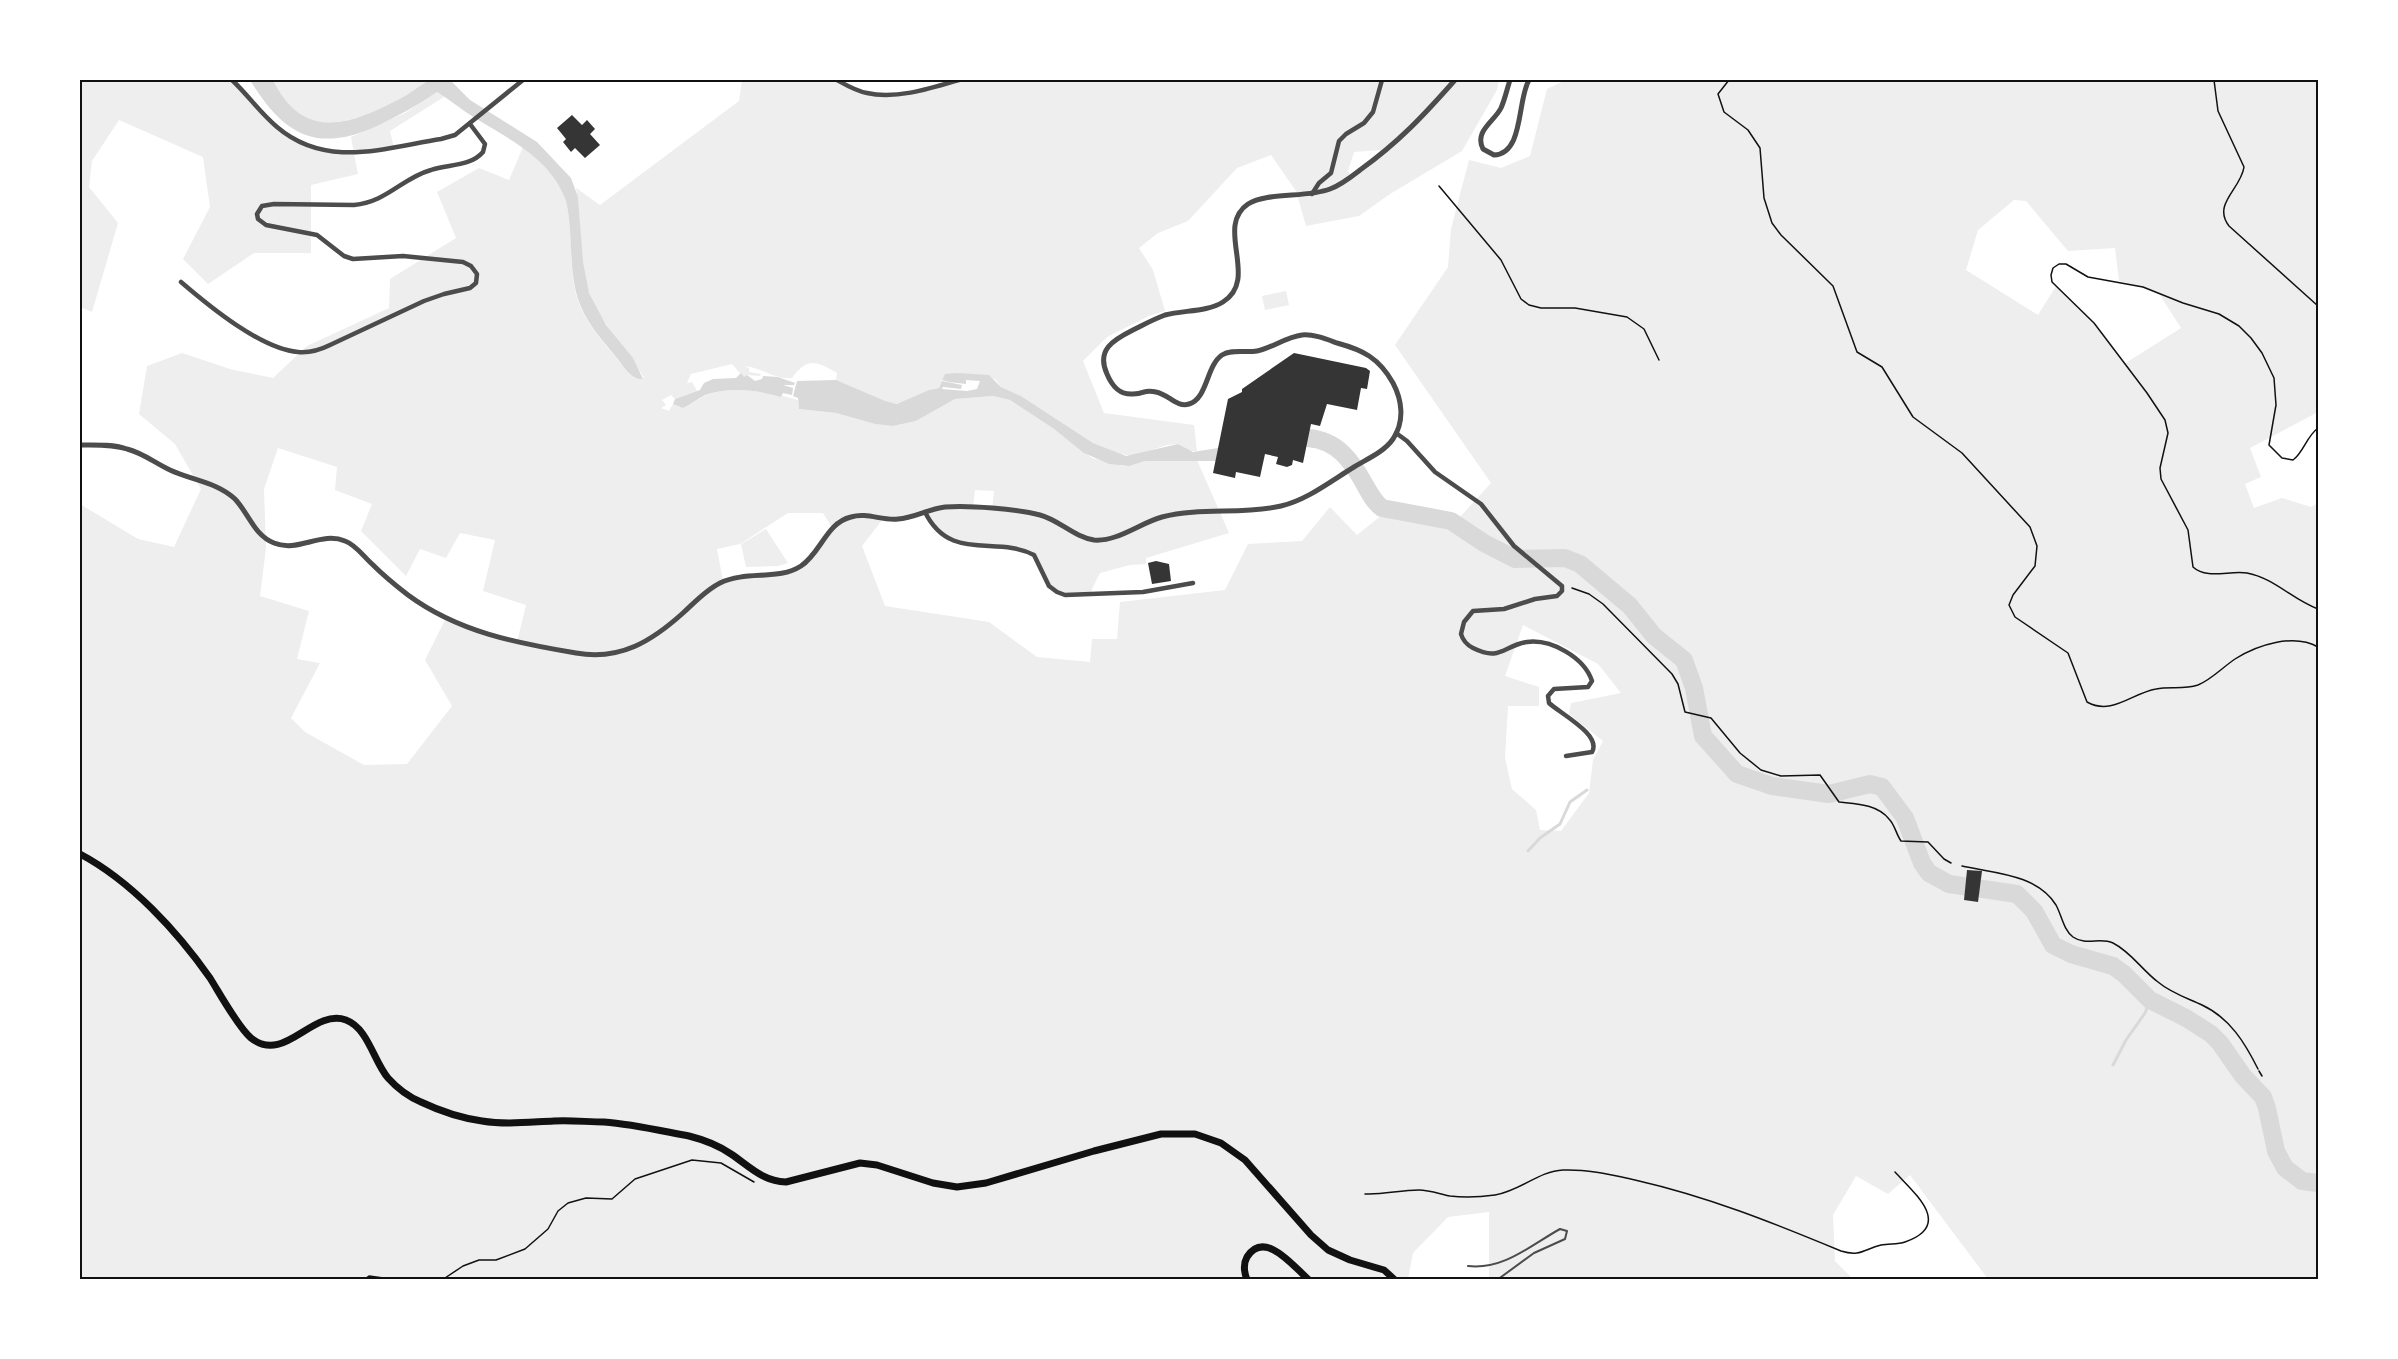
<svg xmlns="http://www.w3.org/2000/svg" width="2398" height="1359" font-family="Ubuntu,sans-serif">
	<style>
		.green { fill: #eee; fill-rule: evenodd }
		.water { fill: #d9d9d9 }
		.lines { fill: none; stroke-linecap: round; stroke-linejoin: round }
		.stream { stroke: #d9d9d9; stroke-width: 3 }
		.river { stroke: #d9d9d9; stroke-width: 18 }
		.building { fill: #353535 }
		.path { stroke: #111; stroke-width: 1.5 }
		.service { stroke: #4c4c4c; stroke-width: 2 }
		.minor { stroke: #4c4c4c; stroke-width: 4.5 }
		.tertiary { stroke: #4c4c4c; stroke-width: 5 }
		.primary { stroke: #111; stroke-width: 7 }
		.neatline { fill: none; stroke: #111; stroke-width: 2 }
	</style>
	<rect width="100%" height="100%" fill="#fff"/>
	<g class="green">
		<polygon points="80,80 239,80 236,82 276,126 315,148 354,153 351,137 405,113 437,92 444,97 390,131 394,148 354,154 358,174 311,185 311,253 254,253 208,284 183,259 210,207 203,157 119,120 92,161 89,187 118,223 92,312 80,307"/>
		<path d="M 273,80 L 432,80 C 403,99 340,136 305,118 C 289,110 280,95 273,80 Z"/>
		<path d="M 742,80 L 837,80 L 857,91 L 896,94 L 959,80 L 1499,80 L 1497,90 L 1462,151 L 1390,194 L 1359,216 L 1306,226 L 1296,191 L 1271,155 L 1237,168 L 1188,221 L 1158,233 L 1139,248 L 1153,270 L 1165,311 L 1149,316 L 1107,337 L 1083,361 L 1104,413 L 1194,425 L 1197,451 L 1190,451 L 1178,444 L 1167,445 L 1133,456 L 1120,454 L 1093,443 L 1021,396 L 1001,387 L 995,379 L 959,374 L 945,374 L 939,388 C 926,389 916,399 903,403 C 889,408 855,387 839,382 L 836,380 L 837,373 C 817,362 808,356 792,378 C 776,380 762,368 745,366 L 749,368 L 749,372 L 761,374 L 760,376 L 747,375 L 744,378 L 732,364 L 691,374 L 687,383 L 692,382 L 697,391 L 675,399 L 671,395 L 662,400 L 666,405 L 661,408 L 669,411 L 673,404 L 683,408 C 692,404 700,397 709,394 C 736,385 772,393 798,400 L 799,409 L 836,413 L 875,424 L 893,426 L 916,421 L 955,399 L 993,396 L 1010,400 L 1054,429 L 1092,458 L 1123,466 L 1145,461 L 1197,460 L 1229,533 L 1146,558 L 1146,564 L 1130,565 L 1100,573 L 1092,589 L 1092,594 L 1072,596 L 1052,589 L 1039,561 L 1028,552 L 957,541 L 938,532 L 924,512 L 910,517 L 883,519 L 862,546 L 885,606 L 989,622 L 1037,657 L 1090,662 L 1092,639 L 1117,639 L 1120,602 L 1225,590 L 1248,544 L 1302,541 L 1330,507 L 1357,535 L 1392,507 L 1460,517 L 1491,483 L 1395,345 L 1448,267 L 1451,229 L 1469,160 L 1501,168 L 1530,156 L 1547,89 L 1566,80 L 2318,80 L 2318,412 L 2250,448 L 2261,477 L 2245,484 L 2254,508 L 2282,498 L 2311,507 L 2318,503 L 2318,1279 L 1988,1279 L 1910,1175 L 1888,1194 L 1856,1176 L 1833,1215 L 1835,1261 L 1853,1279 L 1489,1279 L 1489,1212 L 1448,1217 L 1413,1253 L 1408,1280 L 80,1280 L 80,504 L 138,539 L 174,547 L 201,489 L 175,444 L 139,414 L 147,366 L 182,353 L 230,369 L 273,378 L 307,346 L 389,308 L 390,279 L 456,238 L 437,192 L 479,168 L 509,180 L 523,147 C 542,162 558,178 566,201 C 574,235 567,274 580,306 C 591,333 613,351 629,374 L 636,378 L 644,378 C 627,349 600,323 589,293 C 577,260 583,222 576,188 L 600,205 L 739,101 ZM 1380,150 L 1383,154 L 1352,176 L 1348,171 L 1354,152 ZM 2014,200 L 2026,201 L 2068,251 L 2115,248 L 2119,281 L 2158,292 L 2181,328 L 2124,364 L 2089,318 L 2056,286 L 2038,315 L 1966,270 L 1978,230 ZM 278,448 L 337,467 L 335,490 L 372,504 L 361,531 L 406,576 L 420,549 L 446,558 L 460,533 L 495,540 L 483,591 L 526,605 L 517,642 L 446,618 L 425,660 L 452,706 L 407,764 L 364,765 L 305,732 L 291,718 L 320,663 L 297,659 L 309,611 L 260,596 L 266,548 L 264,489 ZM 975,490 L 994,491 L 992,510 L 973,508 ZM 788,513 L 823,513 L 832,528 L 799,567 L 774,574 L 723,581 L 717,549 L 740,544 ZM 1523,625 L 1598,664 L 1621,693 L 1571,703 L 1569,714 L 1603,741 L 1593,760 L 1589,793 L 1561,831 L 1540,830 L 1536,810 L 1512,789 L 1505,758 L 1508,706 L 1539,706 L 1539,687 L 1505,676 Z"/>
		<polygon points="1286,291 1289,305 1265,310 1262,296"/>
		<polygon points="766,529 788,563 778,566 746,567 741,544"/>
	</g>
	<g class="water">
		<path d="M 250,80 L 273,80 C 304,144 353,124 405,96 C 413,92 423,82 432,80 C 439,78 448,80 455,80 L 452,82 L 470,100 L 537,142 L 571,178 L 578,197 L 583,262 L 589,293 L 606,325 L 633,358 L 643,379 C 630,380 624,366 616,357 C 603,341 589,326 581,307 C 567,274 574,235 566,201 C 551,159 511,140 475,118 C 462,110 450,100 437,92 C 418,105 398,116 377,126 C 316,154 283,134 250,80 Z"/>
		<path d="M 741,373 L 744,377 L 747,375 L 755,381 L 762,379 L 763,376 L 778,377 L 795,383 L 794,385 L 783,385 L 793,388 L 792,395 L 783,393 L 781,397 C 758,390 731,387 708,394 C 699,397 692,404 683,408 L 673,404 L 675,399 L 700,390 L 704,383 L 713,379 L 736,378 Z"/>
		<polygon points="957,373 989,375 1001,387 1021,396 1093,443 1126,456 1178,444 1193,452 1218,448 1216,461 1145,461 1129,466 1109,464 1084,453 1054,429 1010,400 993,396 955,399 916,421 893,426 875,424 836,413 799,409 798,398 793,396 797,381 836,380 885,401 897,404 929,390 939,388 942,381 962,385 961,389 943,387 942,389 967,391 977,389 980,381 966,380 966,384 949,382 942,380 945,374"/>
	</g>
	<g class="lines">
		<g class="stream">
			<polyline points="1528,851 1540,838 1560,824 1570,802 1587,790"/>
			<polyline points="2113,1065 2126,1040 2145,1013 2150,1000"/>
		</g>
		<path class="river" d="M 1308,438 C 1337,440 1352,461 1365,485 C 1370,494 1374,502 1382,508 L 1451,521 L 1484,543 L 1515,559 L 1565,558 L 1580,564 L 1630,606 L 1654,636 L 1684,660 L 1694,688 L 1703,736 L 1737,774 L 1772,786 L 1829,794 L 1870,784 L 1882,787 L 1905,818 L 1922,863 L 1929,873 L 1949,884 L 2017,894 L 2034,911 L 2053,945 L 2071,954 L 2113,966 L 2124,974 L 2150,1000 L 2186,1018 L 2211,1034 L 2220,1043 L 2243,1076 L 2263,1097 L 2267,1108 L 2276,1151 L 2285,1168 L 2302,1181 L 2318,1183"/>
	</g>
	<g class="building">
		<polygon points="572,115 582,125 587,120 595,129 590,134 600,145 585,158 575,148 571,152 563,142 566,139 557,128"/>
		<polygon points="1294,353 1366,368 1370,371 1367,389 1361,388 1357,410 1327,404 1320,426 1311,424 1303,463 1293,460 1292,465 1287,467 1276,464 1278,457 1265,454 1260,477 1236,472 1235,478 1213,473 1228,399 1242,392 1242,389"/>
		<polygon points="1156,561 1169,564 1171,581 1152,584 1148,563"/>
		<polygon points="1967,870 1982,871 1978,902 1964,900"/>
	</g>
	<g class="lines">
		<g class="path">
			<path d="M 1729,80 L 1718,94 L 1724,112 L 1748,130 L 1760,148 L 1764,198 L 1772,223 L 1781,235 L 1833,286 L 1857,352 L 1882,367 L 1913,417 L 1962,453 L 2030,527 L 2037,546 L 2035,566 L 2013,595 L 2009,605 L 2015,617 L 2068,653 L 2087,702 C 2112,716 2132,693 2156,689 C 2170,686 2183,690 2198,685 C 2211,680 2223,667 2235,659 C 2257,645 2294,633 2318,647"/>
			<path d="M 2214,80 L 2218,111 L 2244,167 C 2241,189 2212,204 2229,226 L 2318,306"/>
			<polyline points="1439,186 1501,260 1521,299 1529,305 1541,308 1575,308 1627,317 1644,329 1659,360"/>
			<path d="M 2318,428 C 2306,437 2304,452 2293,460 L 2282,458 L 2269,445 L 2276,405 L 2274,378 L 2262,353 L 2251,338 L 2239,326 L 2219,314 L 2183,303 L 2143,287 L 2088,277 L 2066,264 L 2059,264 L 2053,268 L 2051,275 L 2052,282 L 2094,323 L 2147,393 L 2165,420 L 2168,433 L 2160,468 L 2161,479 L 2188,530 L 2193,567 C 2207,580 2230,570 2247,573 C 2274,578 2293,600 2318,609"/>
			<path d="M 1572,588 L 1589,594 L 1603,604 L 1672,674 L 1678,684 L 1685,712 L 1711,718 L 1740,753 L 1761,770 L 1781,776 L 1820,775 L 1839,802 C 1856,804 1877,804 1889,819 C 1895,825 1896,834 1901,841 L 1928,842 L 1944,859 L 1951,863"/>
			<path d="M 1962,866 C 1993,873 2037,874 2056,905 C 2062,916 2063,929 2073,937 C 2086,946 2100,937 2113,943 C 2131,952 2142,970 2158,982 C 2171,993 2187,998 2202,1005 C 2230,1018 2245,1043 2258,1069"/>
			<polyline points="2259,1071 2262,1076"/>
			<path d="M 1365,1194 C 1383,1195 1400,1190 1419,1190 C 1429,1190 1440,1194 1450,1196 C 1465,1198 1481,1197 1495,1195 C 1520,1191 1539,1171 1563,1170 C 1587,1169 1612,1175 1635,1180 C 1709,1197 1771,1222 1841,1251 C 1861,1257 1864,1249 1881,1245 C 1889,1243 1897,1245 1905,1242 C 1954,1225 1914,1193 1895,1172"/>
			<polyline points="363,1280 369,1276 398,1280"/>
			<polyline points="442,1280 463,1266 479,1260 496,1260 525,1249 548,1229 558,1211 568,1203 586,1198 612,1199 635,1179 692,1160 721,1163 754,1182"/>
		</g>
		<path class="service" d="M 1468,1266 C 1504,1270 1531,1245 1560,1229 L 1567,1231 L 1565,1239 L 1534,1253 L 1497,1280"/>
		<g class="minor">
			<path d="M 232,80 C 248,95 260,113 277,127 C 326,169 384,148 441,139 L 455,135 L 523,80"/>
			<path d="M 837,80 C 846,85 856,91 867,93 C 895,100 932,88 959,80"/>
			<polyline points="1312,194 1319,183 1331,173 1339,141 1346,134 1364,123 1373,112 1382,80"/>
			<path d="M 181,282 C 209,306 261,349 298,352 C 309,353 320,350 330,345 L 424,301 L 444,294 L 470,288 L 476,283 L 477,274 L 471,266 L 463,262 L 403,256 L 353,259 L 344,256 L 317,235 L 266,225 L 258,219 L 257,214 L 262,206 L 274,204 L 354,205 C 387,202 402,178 431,170 C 448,164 470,167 483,152 L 485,144 L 470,124"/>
			<path d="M 1396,433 L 1407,441 L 1435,472 L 1481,504 L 1514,546 L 1562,586 L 1562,591 L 1557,596 L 1535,599 L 1504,609 L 1473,611 L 1464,622 L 1461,634 C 1463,641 1467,645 1473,648 C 1501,662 1504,645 1527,642 C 1551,639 1584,657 1592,681 L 1588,687 L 1554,689 L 1548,696 L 1549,703 C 1561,714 1602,735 1592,752 L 1566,756"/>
			<path d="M 925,512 C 950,563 996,535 1034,555 L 1049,586 L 1057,592 L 1065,595 L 1143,592 L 1193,583"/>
		</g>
		<g class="tertiary">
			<path d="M 1510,80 C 1507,89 1505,99 1501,108 C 1494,122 1474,131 1483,149 L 1494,155 C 1524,154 1517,100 1529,80"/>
			<path d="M 80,445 C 95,445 112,444 127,449 C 143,453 155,463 170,470 C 191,480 217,482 235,499 C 249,514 254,535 274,543 C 298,553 321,531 345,541 C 356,545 363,556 372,564 C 383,575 395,585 408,595 C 458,632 516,643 576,653 C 620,661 652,641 683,613 C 695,602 706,590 720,583 C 747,570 778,581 801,566 C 821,553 826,523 851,517 C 867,512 882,521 898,519 C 914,518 928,509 945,507 C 969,505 1016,509 1040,515 C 1059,520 1074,537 1094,540 C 1117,542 1140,523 1162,517 C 1201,507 1242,515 1281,506 C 1307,500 1331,481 1354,467 C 1367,459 1384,452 1393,439 C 1405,421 1402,400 1393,383 C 1379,358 1363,350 1337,343 C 1326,339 1314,334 1302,335 C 1286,337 1272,348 1257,351 C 1246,353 1231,349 1222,355 C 1206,366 1208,398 1189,404 C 1177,408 1168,394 1156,392 C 1143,389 1146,394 1133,394 C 1119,395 1112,386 1107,374 C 1096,350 1113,340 1133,330 C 1143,325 1154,319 1165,315 C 1184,310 1207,312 1223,302 C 1260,279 1214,227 1248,204 C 1267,192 1307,198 1330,189 C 1341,185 1351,177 1360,170 C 1399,142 1424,115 1455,80"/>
		</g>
		<g class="primary">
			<path d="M 80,854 C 131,881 177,931 210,978 C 220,994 238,1027 251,1038 C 285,1065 312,1008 346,1020 C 368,1028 374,1062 388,1078 C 397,1088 409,1097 421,1102 C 440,1111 461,1118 482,1121 C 506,1125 530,1122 554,1121 C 571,1120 588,1122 604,1122 C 632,1124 662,1131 689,1136 C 705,1140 718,1145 731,1154 C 749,1166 762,1181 786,1182 L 860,1163 L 877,1165 L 933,1183 L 957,1187 L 986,1183 L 1094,1151 L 1161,1134 L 1195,1134 L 1221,1143 L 1245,1160 L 1311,1235 L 1328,1250 L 1350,1260 L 1384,1270 L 1395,1280"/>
			<path d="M 1247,1280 C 1244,1272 1243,1264 1247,1257 C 1265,1229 1294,1267 1309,1280"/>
		</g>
	</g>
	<rect width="2398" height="1359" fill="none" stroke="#ffffff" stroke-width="162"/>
	<rect x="81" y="81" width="2236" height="1197" class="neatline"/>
</svg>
